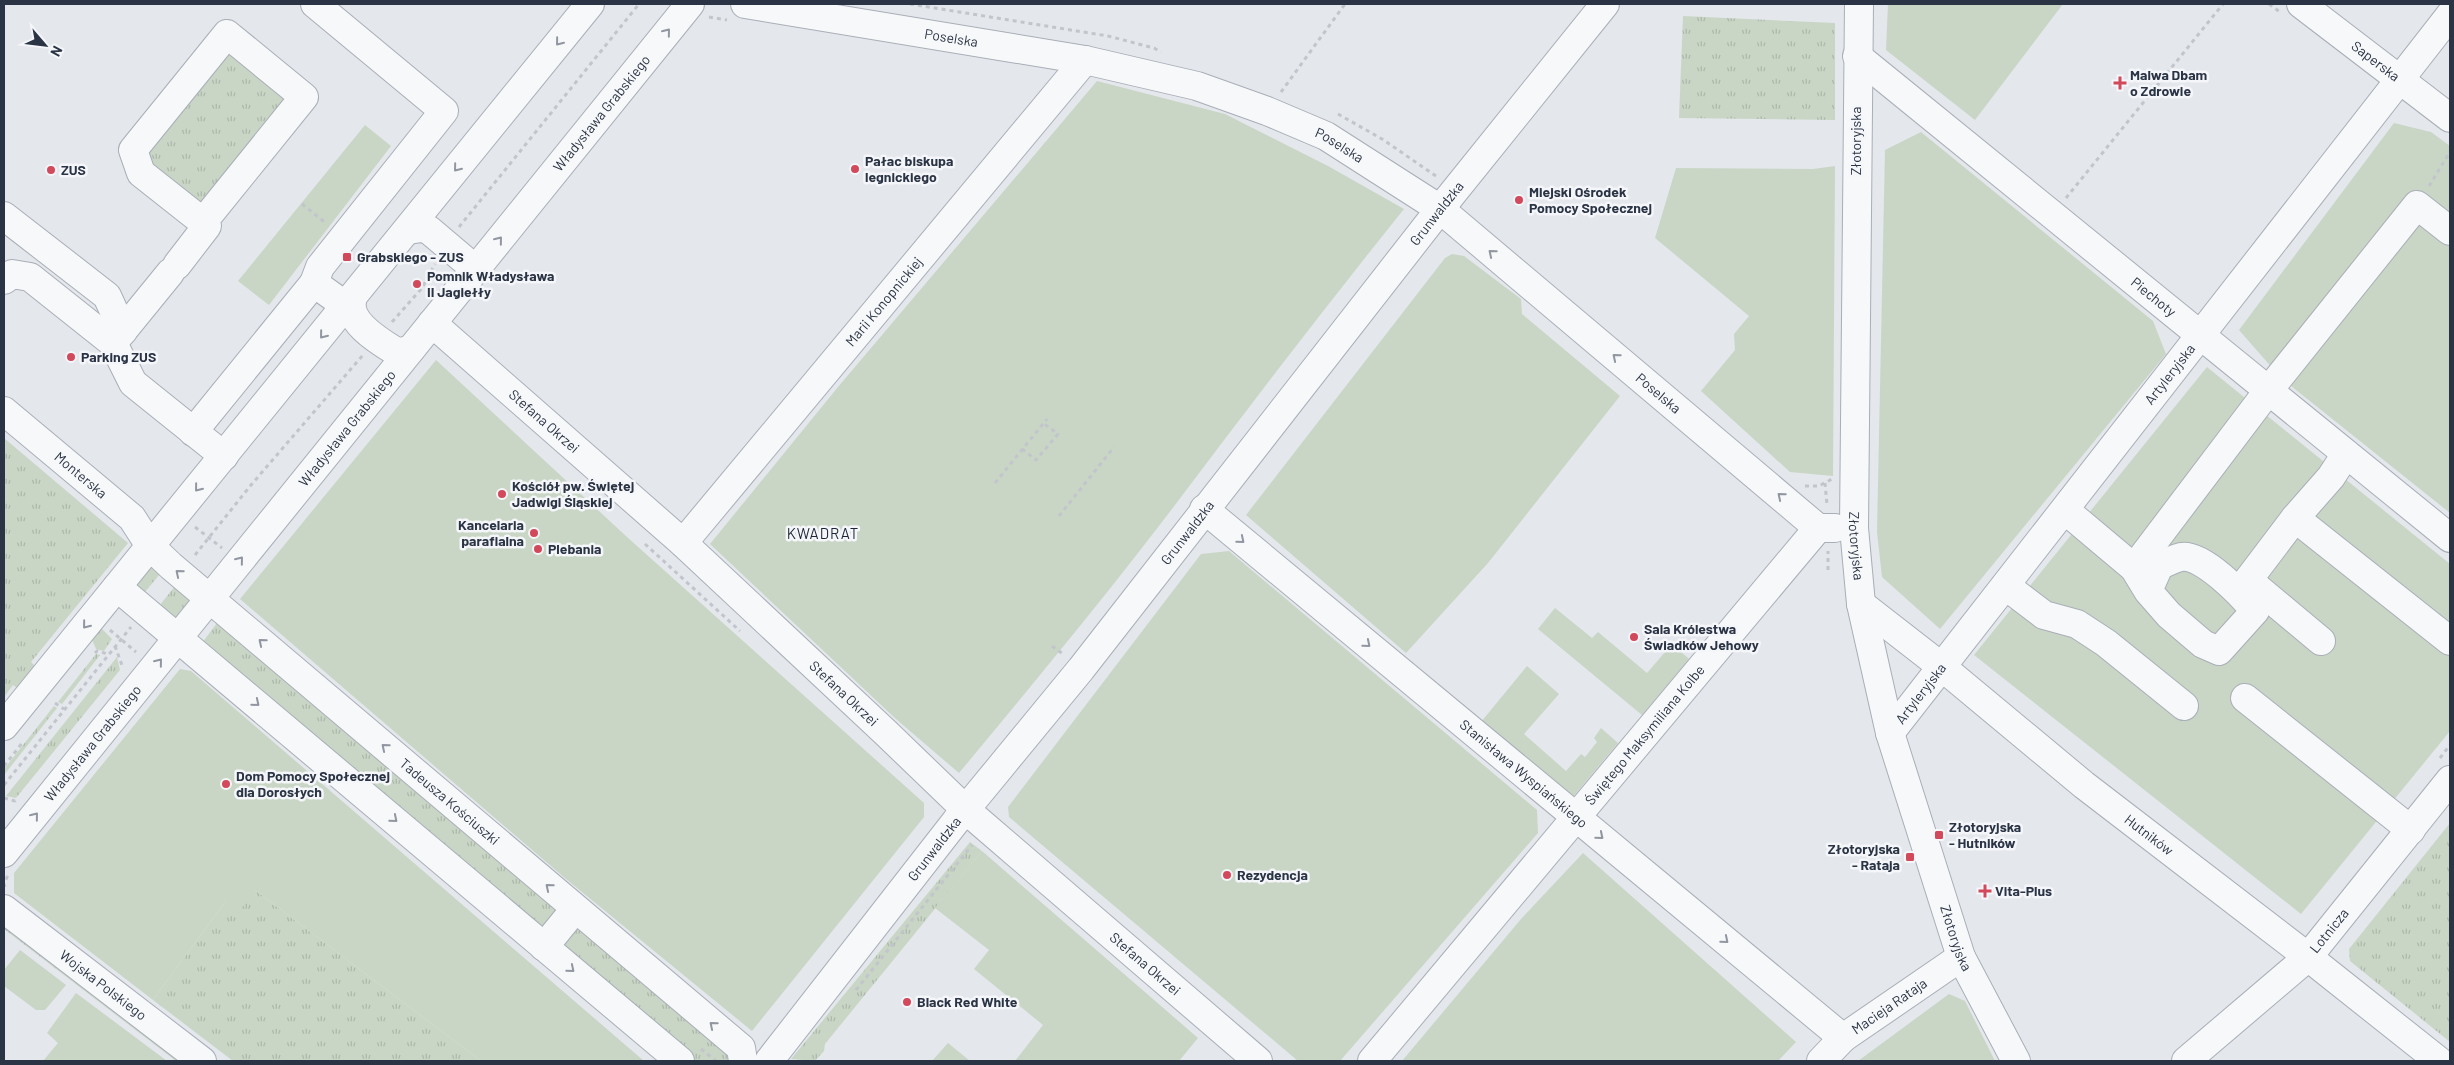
<svg xmlns="http://www.w3.org/2000/svg" width="2454" height="1065" font-family="Barlow,sans-serif">
	<style>
		.grass { fill: url(#grass-tufts) }
		.garden { fill: #c9d6c5 }
		.lines { fill: none; stroke-linecap: round; stroke-linejoin: round }
		.minor-casing { stroke: #a9aeb7; stroke-width: 30 }
		.path { stroke: #c2c5cb; stroke-width: 3; stroke-dasharray: 4 4; stroke-linecap: butt }
		.minor { stroke: #f7f8fa; stroke-width: 28 }
		.oneway { stroke: #9196a0 }
		.poi-dot { fill: #d1495b; stroke: #f4f6f9; stroke-width: 2 }
		.labels { text-anchor: middle; stroke-width: 5; stroke-linejoin: round; paint-order: stroke }
		.street-label { font-size: 14px; fill: #2b3445; stroke: #f4f6f9 }
		.poi-label { font-size: 14px; font-weight: bold; fill: #2b3445; stroke: #f4f6f9; text-anchor: start }
		.neighbourhood-label { font-size: 15px; letter-spacing: 1px; fill: #1d2536; stroke: #f4f6f9 }
	</style>
	<defs>
		<pattern id="grass-tufts" width="24" height="20" patternUnits="userSpaceOnUse" patternTransform="scale(1.25)"><rect width="24" height="20" fill="#c9d6c5"/><path d="M3 7l-1-3M5 7V3M7 7l1-3M15 17l-1-3M17 17v-4M19 17l1-3" fill="none" stroke="#adb8ab"/></pattern>
	</defs>
	<rect width="100%" height="100%" fill="#e4e7ec"/>
	<g class="grass">
		<polygon points="1683,16 1835,23 1835,120 1679,118"/>
		<polygon points="234,49 277,82 287,101 202,208 147,165 146,153 224,53"/>
		<polygon points="4,438 128,543 31,662 36,667 18,689 13,685 4,697"/>
		<path d="M 152,567 L 164,569 L 141,597 C 135,585 138,572 152,567 Z"/>
		<polygon points="179,581 191,600 175,619 156,610"/>
		<polygon points="220,619 738,1055 732,1061 695,1061 202,643"/>
		<polygon points="98,625 112,639 104,651 96,649 90,635"/>
		<polygon points="96,654 100,655 62,704 58,702"/>
		<polygon points="117,657 120,670 16,798 6,796"/>
		<polygon points="54,706 57,708 4,775 4,769"/>
		<polygon points="2450,823 2450,1042 2350,961 2349,949"/>
		<polygon points="970,842 982,851 825,1044 824,1051 815,1061 791,1059"/>
		<polygon points="255,890 481,1061 233,1061 153,1000 225,902"/>
		<polygon points="4,923 186,1061 176,1061 4,929"/>
	</g>
	<g class="garden">
		<polygon points="1888,4 2063,4 1975,120 1886,50"/>
		<path d="M 1097,81 L 1225,114 L 1328,166 L 1404,209 C 1326,306 1250,405 1175,505 C 1106,596 1032,685 959,773 L 896,719 L 710,544 L 838,387 Z"/>
		<polygon points="2394,123 2431,132 2450,146 2450,513 2281,378 2239,330"/>
		<polygon points="365,125 391,146 269,305 238,281"/>
		<polygon points="1921,132 2153,321 2166,354 1940,629 1882,577 1877,532 1885,150"/>
		<polygon points="1835,166 1833,476 1790,472 1701,391 1735,350 1734,334 1749,316 1655,238 1676,168 1813,169"/>
		<polygon points="1452,254 1464,256 1521,299 1522,314 1620,396 1488,563 1406,653 1246,515 1445,258"/>
		<polygon points="436,360 627,537 924,803 924,817 752,1031 566,879 240,599"/>
		<polygon points="2207,367 2450,564 2450,731 2301,914 1974,655"/>
		<polygon points="1229,551 1537,810 1538,833 1340,1061 1298,1061 1009,817 1008,807 1201,554"/>
		<polygon points="1555,608 1592,638 1598,632 1647,673 1672,644 1689,659 1642,715 1538,629"/>
		<polygon points="1527,666 1559,694 1524,734 1566,771 1581,754 1585,757 1597,742 1594,738 1601,728 1618,743 1572,798 1481,722"/>
		<polygon points="180,669 191,671 644,1061 481,1061 255,890 240,910 225,902 153,1000 14,893 14,873"/>
		<polygon points="982,851 1198,1038 1179,1061 1015,1061 1043,1025 974,969 989,950 935,908"/>
		<polygon points="1583,853 1796,1042 1778,1061 1402,1061 1521,919"/>
		<polygon points="20,950 66,985 45,1010 36,1010 4,986 4,970"/>
		<polygon points="76,993 167,1061 43,1061 58,1043 47,1033"/>
		<polygon points="1949,994 1965,1001 1995,1061 1858,1061"/>
		<polygon points="948,1043 970,1061 932,1061"/>
	</g>
	<g class="lines">
		<defs>
			<g id="minor">
				<polyline points="315,4 444,111 320,267 314,283 346,306"/>
				<path id="s1" d="M 745,4 L 1085,60 L 1197,86 L 1267,111 L 1326,136 L 1440,209 L 1818,528"/>
				<path id="s2" d="M 1859,4 L 1854,528 L 1861,604 L 1890,733 L 1961,957 L 2016,1061"/>
				<path id="s3" d="M 2301,4 L 2450,118"/>
				<path id="s4" d="M 1857,56 L 2450,538"/>
				<polyline points="4,216 107,296 123,331"/>
				<polyline points="408,230 422,228 429,230 468,263 471,271 469,278"/>
				<polyline points="177,265 207,226 203,222 141,173 133,150 227,34 304,97 203,222"/>
				<polyline points="4,280 12,274 30,277 113,343 133,383 224,456"/>
				<path d="M 353,297 C 344,320 377,340 395,351 L 402,352 L 411,349"/>
				<path id="s5" d="M 432,323 L 683,543 L 885,732 L 966,810 L 1258,1061"/>
				<polyline points="113,343 170,273"/>
				<path id="s6" d="M 4,411 L 132,518 L 150,546 L 171,566 L 741,1048 L 743,1061"/>
				<polyline points="193,432 314,283"/>
				<path id="s7" d="M 1204,509 L 1843,1038"/>
				<path d="M 2065,510 L 2134,568 L 2148,591 L 2169,615 L 2203,644 L 2219,651 L 2255,611 C 2242,595 2202,553 2181,557 C 2173,559 2165,563 2159,566 L 2148,591"/>
				<polyline points="2295,518 2450,641"/>
				<path id="s8" d="M 683,543 L 1085,60"/>
				<polyline points="2134,568 2268,391 2417,205 2450,231"/>
				<polyline points="2006,586 2044,615 2077,624 2106,643 2184,706"/>
				<polyline points="117,587 680,1061"/>
				<path id="s9" d="M 1861,604 L 1942,667 L 2084,785 L 2308,957 L 2439,1061"/>
				<polyline points="2321,641 2248,580 2295,518 2331,477 2346,454"/>
				<polyline points="2245,698 2411,830"/>
				<polyline points="4,726 590,4"/>
				<path id="s10" d="M 1890,733 L 2450,15"/>
				<path id="s11" d="M 4,853 L 690,4"/>
				<path id="s12" d="M 4,909 L 202,1061"/>
				<polyline points="544,947 575,909"/>
				<path id="s13" d="M 769,1061 L 956,821 L 1081,669 L 1440,209 L 1605,4"/>
				<path id="s14" d="M 1372,1061 L 1818,528 L 1835,528"/>
				<path id="s15" d="M 1821,1061 L 1843,1038 L 1961,957"/>
				<path id="s16" d="M 2186,1061 L 2308,957 L 2450,780"/>
			</g>
		</defs>
		<use href="#minor" class="minor-casing"/>
		<g class="path">
			<polyline points="910,4 1108,36 1154,48 1161,52"/>
			<polyline points="2269,4 2280,12"/>
			<polyline points="709,17 727,20"/>
			<polyline points="1281,92 1345,4"/>
			<polyline points="1338,114 1382,139 1436,176"/>
			<polyline points="2429,186 2450,152"/>
			<polyline points="2066,198 2223,4"/>
			<polyline points="302,204 327,224"/>
			<polyline points="459,227 639,4"/>
			<polyline points="392,322 422,288 435,264"/>
			<polyline points="1022,449 1036,460 1058,434 1043,423"/>
			<polyline points="995,483 1047,419"/>
			<polyline points="1825,483 1827,505"/>
			<polyline points="1805,486 1819,486 1832,479"/>
			<polyline points="1059,516 1114,447"/>
			<polyline points="195,527 222,548"/>
			<polyline points="645,544 740,631"/>
			<polyline points="195,555 251,485 363,355"/>
			<polyline points="1828,570 1828,551"/>
			<polyline points="110,630 136,652"/>
			<polyline points="115,646 123,668"/>
			<polyline points="1052,646 1063,654"/>
			<polyline points="95,653 97,651 108,654"/>
			<polyline points="55,703 64,709"/>
			<polyline points="2440,758 2450,745"/>
			<polyline points="4,766 23,742"/>
			<polyline points="4,785 131,627"/>
			<polyline points="4,798 15,801 17,799"/>
			<polyline points="5,887 4,884 8,875"/>
			<polyline points="856,990 972,845"/>
			<polyline points="701,1049 716,1061"/>
		</g>
		<use href="#minor" class="minor"/>
	</g>
	<defs><path id="oneway-chevron" d="M-2-3.5L2.5 0L-2 3.5" fill="none" stroke-width="1.6" stroke-linecap="round" stroke-linejoin="round" transform="scale(1.25)"/></defs>
	<g class="oneway">
		<use href="#oneway-chevron" transform="translate(667 32) rotate(-51)"/>
		<use href="#oneway-chevron" transform="translate(559 42) rotate(129)"/>
		<use href="#oneway-chevron" transform="translate(457 168) rotate(129)"/>
		<use href="#oneway-chevron" transform="translate(499 240) rotate(-51)"/>
		<use href="#oneway-chevron" transform="translate(1492 253) rotate(-140)"/>
		<use href="#oneway-chevron" transform="translate(323 335) rotate(129)"/>
		<use href="#oneway-chevron" transform="translate(1616 357) rotate(-140)"/>
		<use href="#oneway-chevron" transform="translate(198 488) rotate(129)"/>
		<use href="#oneway-chevron" transform="translate(1781 496) rotate(-140)"/>
		<use href="#oneway-chevron" transform="translate(1241 540) rotate(40)"/>
		<use href="#oneway-chevron" transform="translate(240 560) rotate(-51)"/>
		<use href="#oneway-chevron" transform="translate(179 573) rotate(-140)"/>
		<use href="#oneway-chevron" transform="translate(86 625) rotate(129)"/>
		<use href="#oneway-chevron" transform="translate(262 642) rotate(-140)"/>
		<use href="#oneway-chevron" transform="translate(1367 644) rotate(40)"/>
		<use href="#oneway-chevron" transform="translate(159 662) rotate(-51)"/>
		<use href="#oneway-chevron" transform="translate(256 703) rotate(40)"/>
		<use href="#oneway-chevron" transform="translate(385 747) rotate(-140)"/>
		<use href="#oneway-chevron" transform="translate(35 816) rotate(-51)"/>
		<use href="#oneway-chevron" transform="translate(394 819) rotate(40)"/>
		<use href="#oneway-chevron" transform="translate(1600 836) rotate(40)"/>
		<use href="#oneway-chevron" transform="translate(549 887) rotate(-140)"/>
		<use href="#oneway-chevron" transform="translate(1725 940) rotate(40)"/>
		<use href="#oneway-chevron" transform="translate(571 969) rotate(40)"/>
		<use href="#oneway-chevron" transform="translate(713 1025) rotate(-140)"/>
	</g>
	<g class="poi-dot">
		<path d="M2117.5 75.5h5v5h5v5h-5v5h-5v-5h-5v-5h5z"/>
		<circle cx="855" cy="169" r="5"/>
		<circle cx="51" cy="170" r="5"/>
		<circle cx="1519" cy="200" r="5"/>
		<rect x="342" y="252" width="10" height="10" rx="2.5"/>
		<circle cx="417" cy="284" r="5"/>
		<circle cx="71" cy="357" r="5"/>
		<circle cx="502" cy="494" r="5"/>
		<circle cx="534" cy="533" r="5"/>
		<circle cx="538" cy="549" r="5"/>
		<circle cx="1634" cy="637" r="5"/>
		<circle cx="226" cy="784" r="5"/>
		<rect x="1934" y="830" width="10" height="10" rx="2.5"/>
		<rect x="1905" y="852" width="10" height="10" rx="2.5"/>
		<circle cx="1227" cy="875" r="5"/>
		<path d="M1982.5 883.5h5v5h5v5h-5v5h-5v-5h-5v-5h5z"/>
		<circle cx="907" cy="1002" r="5"/>
	</g>
	<g class="labels">
		<g class="street-label">
			<text dy="5" stroke="none"><textPath href="#s1" startOffset="209">Poselska</textPath></text>
			<text dy="5" stroke="none"><textPath href="#s3" startOffset="94">Saperska</textPath></text>
			<text dy="5" stroke="none"><textPath href="#s11" startOffset="951">Władysława Grabskiego</textPath></text>
			<text transform="translate(1856 141) rotate(-90)" y="5">Złotoryjska</text>
			<text dy="5" stroke="none"><textPath href="#s1" startOffset="614">Poselska</textPath></text>
			<text dy="5" stroke="none"><textPath href="#s13" startOffset="1079">Grunwaldzka</textPath></text>
			<text dy="5" stroke="none"><textPath href="#s4" startOffset="382">Piechoty</textPath></text>
			<text dy="5" stroke="none"><textPath href="#s8" startOffset="314">Marii Konopnickiej</textPath></text>
			<text dy="5" stroke="none"><textPath href="#s10" startOffset="455">Artyleryjska</textPath></text>
			<text dy="5" stroke="none"><textPath href="#s1" startOffset="1019">Poselska</textPath></text>
			<text dy="5" stroke="none"><textPath href="#s5" startOffset="149">Stefana Okrzei</textPath></text>
			<text dy="5" stroke="none"><textPath href="#s11" startOffset="546">Władysława Grabskiego</textPath></text>
			<text dy="5" stroke="none"><textPath href="#s6" startOffset="100">Monterska</textPath></text>
			<text dy="5" stroke="none"><textPath href="#s13" startOffset="674">Grunwaldzka</textPath></text>
			<text dy="5" stroke="none"><textPath href="#s2" startOffset="542">Złotoryjska</textPath></text>
			<text dy="5" stroke="none"><textPath href="#s5" startOffset="554">Stefana Okrzei</textPath></text>
			<text dy="5" stroke="none"><textPath href="#s10" startOffset="50">Artyleryjska</textPath></text>
			<text dy="5" stroke="none"><textPath href="#s14" startOffset="425">Świętego Maksymiliana Kolbe</textPath></text>
			<text dy="5" stroke="none"><textPath href="#s11" startOffset="141">Władysława Grabskiego</textPath></text>
			<text dy="5" stroke="none"><textPath href="#s7" startOffset="415">Stanisława Wyspiańskiego</textPath></text>
			<text dy="5" stroke="none"><textPath href="#s6" startOffset="594">Tadeusza Kościuszki</textPath></text>
			<text dy="5" stroke="none"><textPath href="#s9" startOffset="369">Hutników</textPath></text>
			<text dy="5" stroke="none"><textPath href="#s13" startOffset="269">Grunwaldzka</textPath></text>
			<text dy="5" stroke="none"><textPath href="#s16" startOffset="194">Lotnicza</textPath></text>
			<text dy="5" stroke="none"><textPath href="#s2" startOffset="948">Złotoryjska</textPath></text>
			<text dy="5" stroke="none"><textPath href="#s5" startOffset="959">Stefana Okrzei</textPath></text>
			<text dy="5" stroke="none"><textPath href="#s12" startOffset="125">Wojska Polskiego</textPath></text>
			<text dy="5" stroke="none"><textPath href="#s15" startOffset="88">Macieja Rataja</textPath></text>
		</g>
		<g class="poi-label">
			<text x="2130" y="80">Malwa Dbam<tspan x="2130" dy="16">o Zdrowie</tspan></text>
			<text x="865" y="166">Pałac biskupa<tspan x="865" dy="16">legnickiego</tspan></text>
			<text x="61" y="175">ZUS</text>
			<text x="1529" y="197">Miejski Ośrodek<tspan x="1529" dy="16">Pomocy Społecznej</tspan></text>
			<text x="357" y="262">Grabskiego - ZUS</text>
			<text x="427" y="281">Pomnik Władysława<tspan x="427" dy="16">II Jagiełły</tspan></text>
			<text x="81" y="362">Parking ZUS</text>
			<text x="512" y="491">Kościół pw. Świętej<tspan x="512" dy="16">Jadwigi Śląskiej</tspan></text>
			<text x="524" y="530" text-anchor="end">Kancelaria<tspan x="524" dy="16">parafialna</tspan></text>
			<text x="548" y="554">Plebania</text>
			<text x="1644" y="634">Sala Królestwa<tspan x="1644" dy="16">Świadków Jehowy</tspan></text>
			<text x="236" y="781">Dom Pomocy Społecznej<tspan x="236" dy="16">dla Dorosłych</tspan></text>
			<text x="1949" y="832">Złotoryjska<tspan x="1949" dy="16">- Hutników</tspan></text>
			<text x="1900" y="854" text-anchor="end">Złotoryjska<tspan x="1900" dy="16">- Rataja</tspan></text>
			<text x="1237" y="880">Rezydencja</text>
			<text x="1995" y="896">Vita-Plus</text>
			<text x="917" y="1007">Black Red White</text>
		</g>
		<g class="neighbourhood-label">
			<text x="823" y="539">KWADRAT</text>
		</g>
	</g>
	<rect width="2454" height="1065" fill="none" stroke="#2b3445" stroke-width="10"/>
	<g transform="translate(45 45) rotate(118)" stroke="#f4f6f9" stroke-width="4" paint-order="stroke">
	<path d="M0-4L9 19L0 12L-9 19Z" fill="#2b3445"/>
	<text y="-8" font-size="14" font-weight="bold" text-anchor="middle" fill="#2b3445">N</text>
	</g>
</svg>
